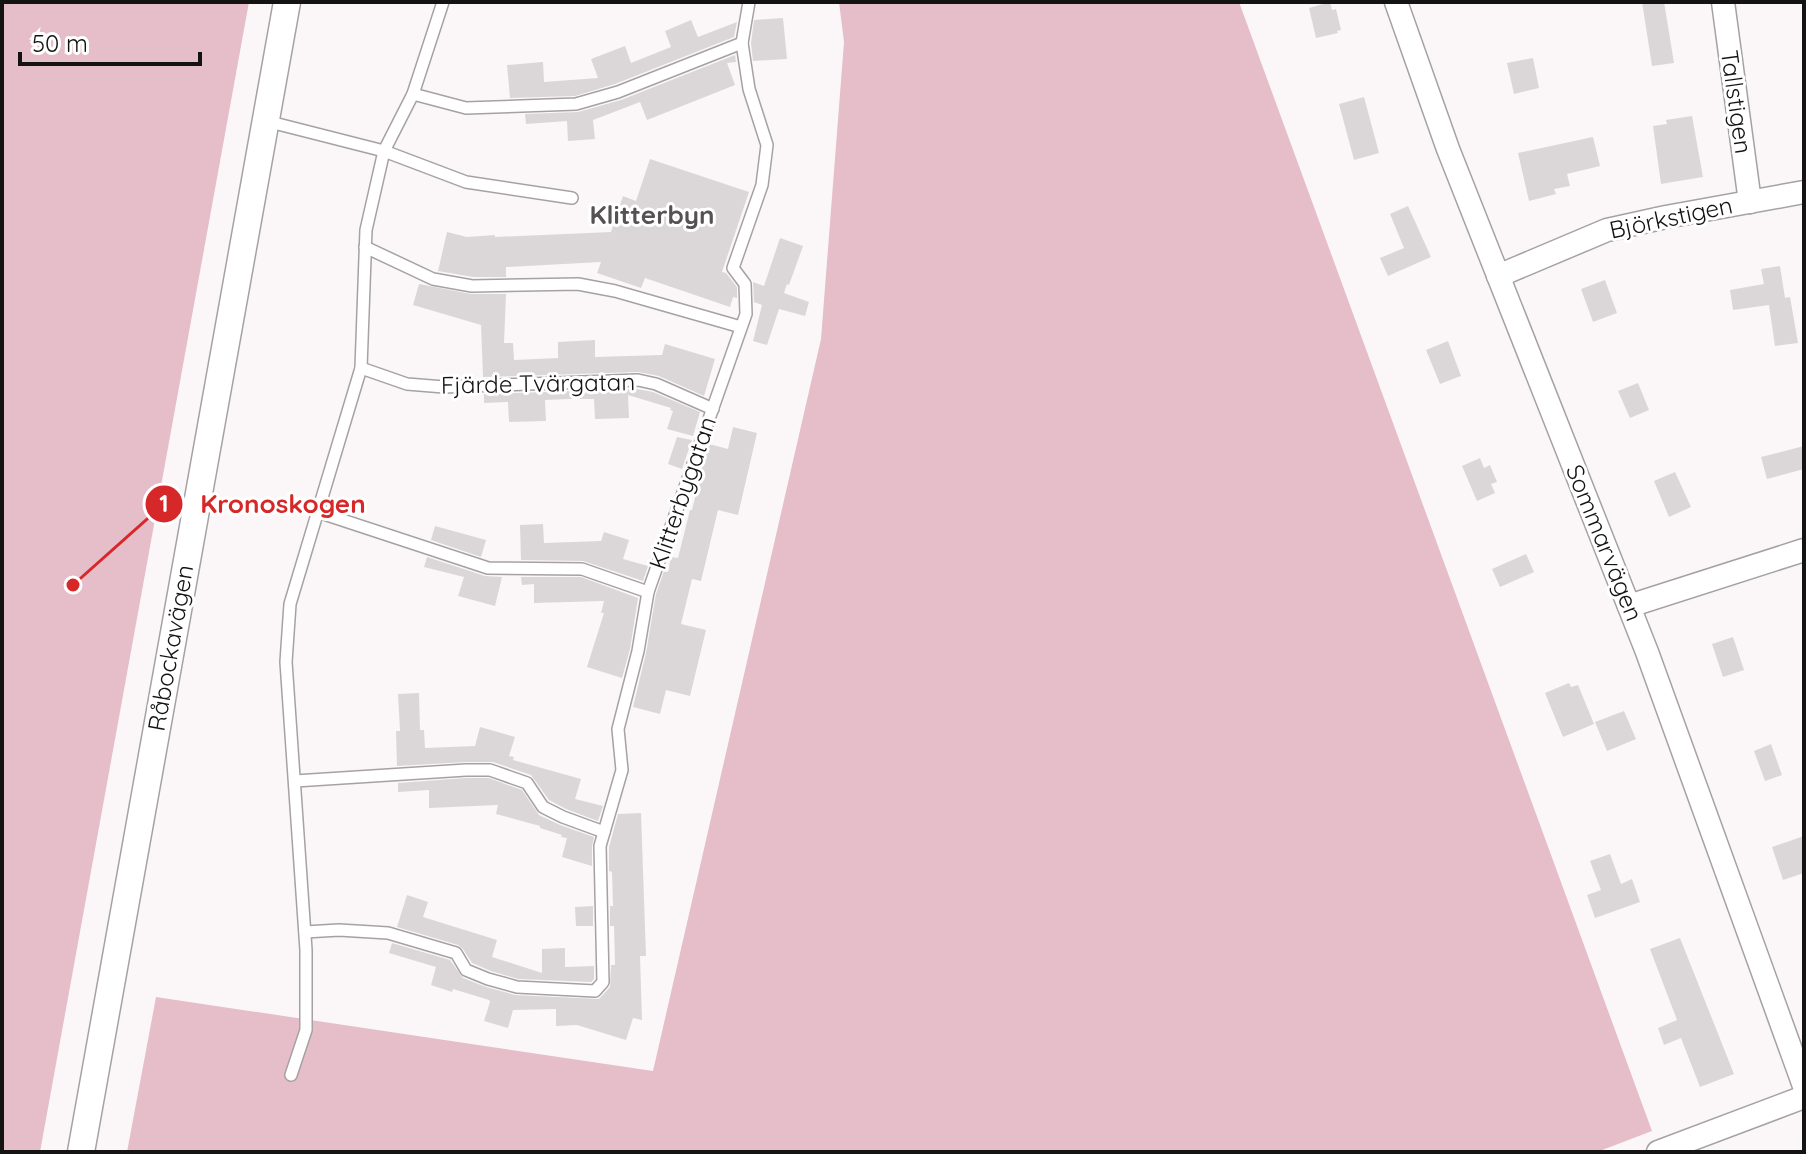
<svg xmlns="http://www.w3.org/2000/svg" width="1806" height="1154" font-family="Quicksand,sans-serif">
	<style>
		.forest { fill: #e5beca }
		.building { fill: #dbd7d9 }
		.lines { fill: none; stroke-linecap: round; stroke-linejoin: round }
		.service-casing { stroke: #a6a2a3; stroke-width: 14 }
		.minor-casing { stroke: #a6a2a3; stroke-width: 25 }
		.tertiary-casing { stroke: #a6a2a3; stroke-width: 29 }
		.service { stroke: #fff; stroke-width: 11 }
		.minor { stroke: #fff; stroke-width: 22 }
		.tertiary { stroke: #fff; stroke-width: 26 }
		.labels { text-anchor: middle; stroke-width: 6; stroke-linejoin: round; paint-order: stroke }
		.street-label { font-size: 24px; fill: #141313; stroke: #fff }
		.neighbourhood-label { font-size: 26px; font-weight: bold; fill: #555253; stroke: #fff }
		.leader { fill: none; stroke: #d62828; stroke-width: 3 }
		.callout-dot { fill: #d62828; stroke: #fff; stroke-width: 3 }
		.mark-label { font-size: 24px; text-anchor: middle; font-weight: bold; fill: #fff }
		.callout-label { font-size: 26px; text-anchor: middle; font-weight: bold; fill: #d62828; stroke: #fff; stroke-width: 6; stroke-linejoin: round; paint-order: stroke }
	</style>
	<rect width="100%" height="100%" fill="#fbf7f8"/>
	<g class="forest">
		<polygon points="2,2 249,2 40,1152 2,1152"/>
		<polygon points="839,2 1239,2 1652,1131 1597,1152 127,1152 156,997 653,1071 821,339 844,42"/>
	</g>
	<g class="building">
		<polygon points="1330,2 1332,10 1336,9 1341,30 1337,31 1338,33 1316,38 1309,8"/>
		<polygon points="1642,2 1664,2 1674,63 1652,66"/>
		<polygon points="783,18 787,59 753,61 751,43 754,20"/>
		<polygon points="691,20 698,37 737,22 734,37 615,84 575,96 510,98 507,65 543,62 544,82 598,78 591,59 625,46 631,63 671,47 665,31"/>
		<polygon points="735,55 736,62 727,63 735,85 647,120 640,102 593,120 595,139 568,141 567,121 526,124 525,114 578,112 621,100"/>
		<polygon points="1533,58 1539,88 1514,94 1507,63"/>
		<polygon points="1364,97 1379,153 1354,160 1339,104"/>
		<polygon points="1692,116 1703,177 1661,184 1653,126 1667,124 1666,120"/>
		<polygon points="1593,137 1600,166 1567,174 1570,186 1554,189 1556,194 1529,201 1518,153"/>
		<polygon points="650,159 749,192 722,272 726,273 737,287 737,298 733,297 730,307 645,278 641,288 597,273 601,262 506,267 506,277 473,277 438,271 447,232 467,237 495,235 495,237 611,232 623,196 636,201"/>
		<polygon points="1408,206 1431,257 1388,276 1380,258 1404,248 1390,214"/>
		<polygon points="780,238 803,246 789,285 787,284 784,293 809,302 805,316 779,309 767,345 753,341 762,305 754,302 753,282 764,286"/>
		<polygon points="1780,266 1785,298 1790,297 1798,343 1775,346 1769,305 1733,310 1730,290 1764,284 1761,269"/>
		<polygon points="1605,280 1617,313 1593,322 1581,289"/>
		<polygon points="419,284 471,294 506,294 504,343 513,343 514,360 558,358 558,342 595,340 595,357 662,355 665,344 715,359 704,396 659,376 638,372 483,377 481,325 413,305"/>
		<polygon points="1448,341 1461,376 1440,384 1426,350"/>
		<polygon points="1638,383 1649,410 1630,418 1618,391"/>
		<polygon points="637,389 653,392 700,412 693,436 667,429 673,411 670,410 671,408 628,395 629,418 595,419 594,399 569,399 545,400 546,421 509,422 508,402 484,403 484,394"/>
		<polygon points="733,427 757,433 738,515 718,510 701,581 692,579 681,624 706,630 690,696 666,690 660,714 633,707 646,653 656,594 664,571 668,572 671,557 678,558 690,510 692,510 701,474 699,473 709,444 728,449"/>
		<polygon points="677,437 692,440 682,469 668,464"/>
		<polygon points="1804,446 1804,469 1767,479 1761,457"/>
		<polygon points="1480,458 1484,468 1490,465 1497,482 1491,484 1495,493 1477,501 1462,466"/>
		<polygon points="1675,472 1691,507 1669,517 1654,481"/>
		<polygon points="543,524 544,543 601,541 604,532 629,540 623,559 648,566 643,581 583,561 521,560 520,525"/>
		<polygon points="435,526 486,540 481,557 431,540"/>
		<polygon points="1526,554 1534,572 1500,587 1492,569"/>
		<polygon points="427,557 485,576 502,577 495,606 458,596 464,577 424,567"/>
		<polygon points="521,577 581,577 638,598 630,649 622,678 587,667 604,613 601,613 604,601 534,603 534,584 522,585"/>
		<polygon points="1733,637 1744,670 1723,677 1712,644"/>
		<polygon points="1569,683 1571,687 1578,685 1594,724 1563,737 1545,693"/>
		<polygon points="419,693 420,730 424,730 425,748 475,746 480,727 515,737 509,756 514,757 513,760 581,779 575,799 603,806 598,821 566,809 549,800 531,775 493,762 466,762 397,766 396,731 400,731 398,694"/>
		<polygon points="1624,711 1636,739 1607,751 1595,722"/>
		<polygon points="1771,744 1782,775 1765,781 1754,751"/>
		<polygon points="466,778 489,778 522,790 539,815 560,825 594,837 592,846 592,866 562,857 567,838 561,837 562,835 540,828 540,826 496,814 498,805 429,808 429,790 398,792 398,783"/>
		<polygon points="641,813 646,956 640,956 642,1020 633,1018 626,1040 577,1025 556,1026 556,1009 513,1010 508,1028 484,1021 490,1002 489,1000 453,989 452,992 431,985 436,967 389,953 392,943 450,960 463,978 486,987 515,995 599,999 610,987 611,965 615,965 614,926 610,926 610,906 613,906 612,872 609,871 609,847 618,814"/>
		<polygon points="1804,836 1804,873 1783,880 1772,847"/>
		<polygon points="1610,854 1621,884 1632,879 1640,902 1595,918 1587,895 1601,890 1590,861"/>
		<polygon points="407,895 428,902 423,917 497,940 492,957 542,973 542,949 565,948 565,967 594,966 594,979 591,982 518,979 491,971 472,963 463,949 458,945 397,927"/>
		<polygon points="593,906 593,926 576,926 575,907"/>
		<polygon points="1680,938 1734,1074 1700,1087 1681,1038 1664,1045 1658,1028 1677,1020 1650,949"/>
	</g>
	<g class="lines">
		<defs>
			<g id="service">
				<polyline points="413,94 466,108 576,104 618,92 742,43"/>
				<polyline points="266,121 384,151 413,94 443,2"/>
				<polyline points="365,247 433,279 472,286 578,284 615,291 741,327"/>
				<polyline points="361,368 407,384 444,387 638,380 656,384 713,409"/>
				<polyline points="318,512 488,568 582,569 648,592"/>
				<polyline points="295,781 466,770 490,770 527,783 543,807 563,817 604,832"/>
				<polyline points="305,932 339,930 388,933 456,953 466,970 488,979 517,987 595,991 603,982 600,846 622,770 618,729 638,651 648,592 746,314 745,284 733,268 762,185 767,145 749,89 742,43 749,2"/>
				<polyline points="291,1075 306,1030 306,950 286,662 290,604 361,368 366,230 384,151 466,182 572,198"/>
			</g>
			<g id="minor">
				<polyline points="1396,2 1448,149 1647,652 1804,1086"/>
				<polyline points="1723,2 1750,202"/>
				<polyline points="1498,276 1607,230 1666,217 1804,192"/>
				<polyline points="1629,606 1804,550"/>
				<polyline points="1658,1152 1804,1097"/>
			</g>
			<polyline id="tertiary" points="81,1152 287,2"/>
		</defs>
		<use href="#service" class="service-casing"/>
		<use href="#minor" class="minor-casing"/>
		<use href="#tertiary" class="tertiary-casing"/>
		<use href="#service" class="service"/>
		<use href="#minor" class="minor"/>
		<use href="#tertiary" class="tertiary"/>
	</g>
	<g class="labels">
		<g class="street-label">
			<text transform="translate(1736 102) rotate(82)" y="8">Tallstigen</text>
			<text transform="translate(1671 218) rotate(-12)" y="8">Björkstigen</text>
			<text transform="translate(538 384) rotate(-1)" y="8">Fjärde Tvärgatan</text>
			<text transform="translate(683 493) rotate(-71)" y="8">Klitterbygatan</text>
			<text transform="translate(1604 543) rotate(68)" y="8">Sommarvägen</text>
			<text transform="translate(171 648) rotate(-80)" y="8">Råbockavägen</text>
		</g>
		<g class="neighbourhood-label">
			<text x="652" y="224">Klitterbyn</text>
		</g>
	</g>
	<path class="leader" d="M73 585L164 504"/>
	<g class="callout-dot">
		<circle cx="73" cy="585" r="8"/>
		<circle cx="164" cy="504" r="20"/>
	</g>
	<g class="mark-label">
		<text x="164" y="512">1</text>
	</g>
	<g class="callout-label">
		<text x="283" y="513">Kronoskogen</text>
	</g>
	<rect width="1806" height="1154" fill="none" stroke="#141313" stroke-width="8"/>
	<path d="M20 52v12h180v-12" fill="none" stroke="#141313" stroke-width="4"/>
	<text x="32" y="52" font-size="24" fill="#141313" stroke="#ffffff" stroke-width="6" paint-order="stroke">50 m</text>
</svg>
